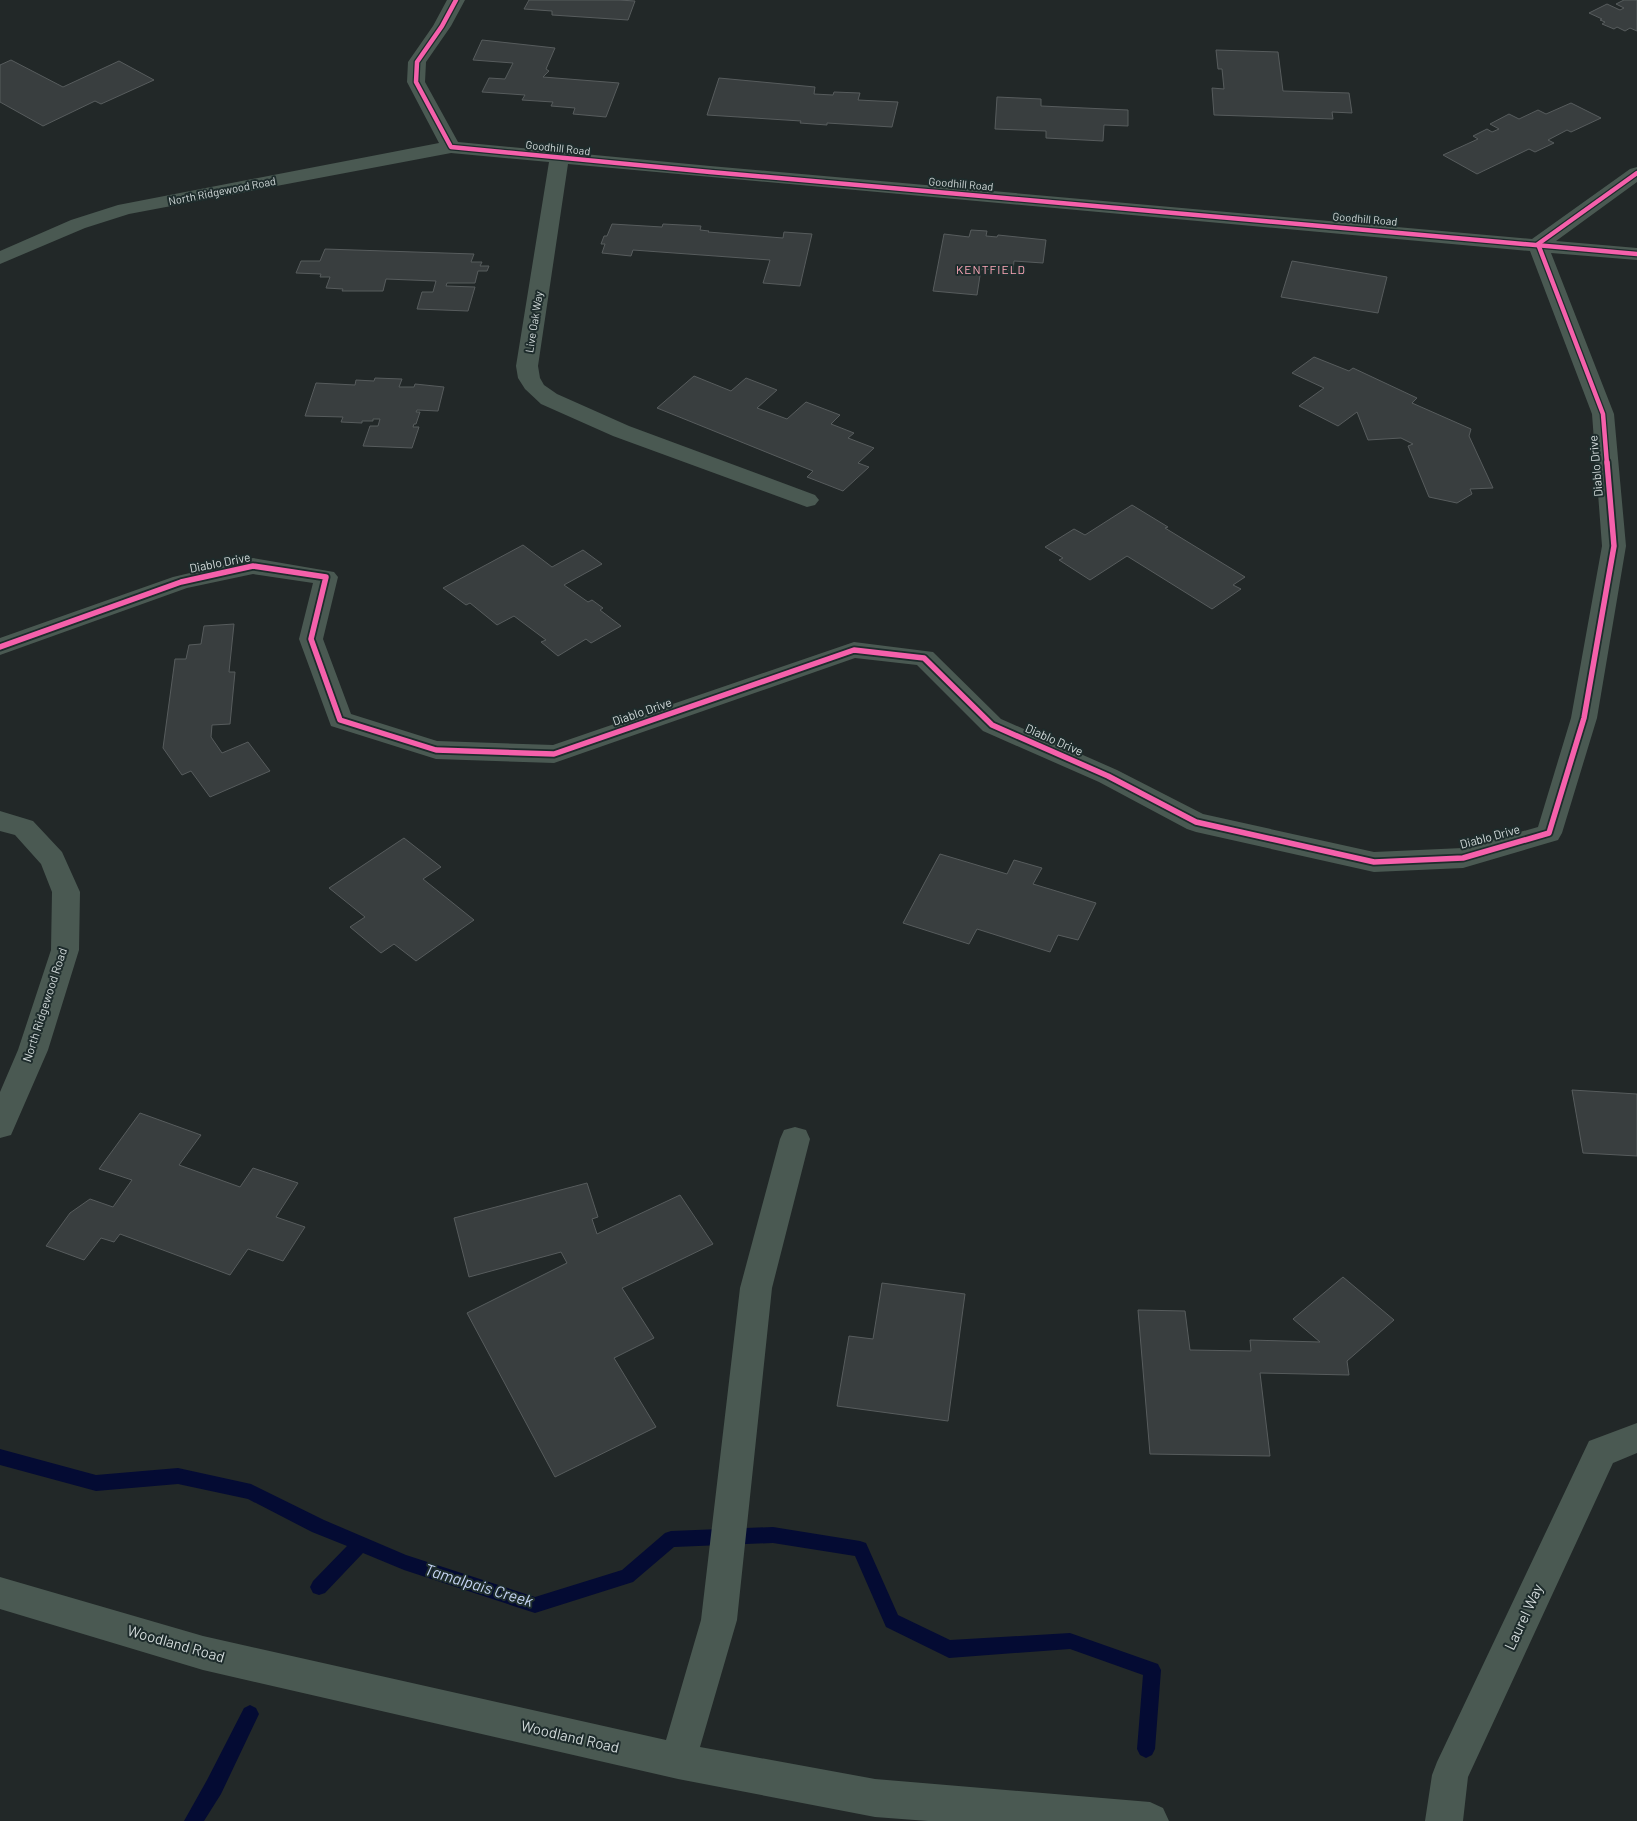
<svg xmlns="http://www.w3.org/2000/svg" width="1637" height="1821" font-family="Barlow,sans-serif">
	<style>
		.lines { fill: none; stroke-linecap: round; stroke-linejoin: round }
		.stream { fill: #040b33; fill-rule: evenodd }
		.building { fill: #393e3f; stroke: #575c5d }
		.minor { fill: #4a5952; fill-rule: evenodd }
		.cycleway-far1-casing { stroke: #1e2c2c; stroke-width: 7 }
		.cycleway-casing { stroke: #1e2c2c; stroke-width: 9 }
		.cycleway-far1 { stroke: #f560ab; stroke-width: 4.5 }
		.cycleway { stroke: #f560ab; stroke-width: 5.5 }
		.labels { text-anchor: middle; stroke-width: 4; stroke-linejoin: round; paint-order: stroke }
		.far-street-label { font-size: 11px; fill: #d2dada; stroke: #1e2c2c }
		.far-quarter-label { font-size: 12px; letter-spacing: 1px; fill: #fba7b7; stroke: #1e2c2c }
		.street-label { font-size: 12px; fill: #d2dada; stroke: #1e2c2c }
		.near-street-label { font-size: 15px; fill: #d2dada; stroke: #1e2c2c }
		.near-water-label { font-size: 16px; font-style: italic; fill: #c4d3f2; stroke: #1e2c2c }
	</style>
	<rect width="100%" height="100%" fill="#222828"/>
	<g class="lines">
		<g class="stream">
			<polygon points="0,1449 96,1475 178,1468 251,1484 324,1520 406,1555 535,1597 622,1570 665,1533 671,1531 773,1527 860,1541 866,1543 898,1615 950,1640 1070,1633 1158,1664 1161,1670 1155,1749 1152,1755 1146,1758 1140,1755 1137,1749 1143,1675 1070,1649 949,1658 943,1655 886,1627 855,1556 773,1543 674,1547 633,1582 535,1613 404,1570 363,1553 325,1593 319,1595 313,1593 310,1587 313,1581 347,1546 312,1532 248,1499 178,1484 96,1491 0,1465"/>
			<polygon points="250,1705 256,1708 259,1714 221,1794 204,1821 184,1821 207,1780 244,1708"/>
		</g>
	</g>
	<g class="building">
		<polygon points="529,0 619,0 635,1 628,20 552,15 552,11 524,9"/>
		<polygon points="1624,0 1637,0 1637,31 1630,28 1625,31 1617,27 1614,29 1602,24 1605,22 1600,20 1602,19 1589,13 1607,4 1620,10 1624,8 1616,4"/>
		<polygon points="482,40 555,48 546,69 549,71 543,77 619,83 606,117 573,114 575,108 551,106 553,102 522,100 525,95 482,92 489,78 505,79 513,63 473,60"/>
		<polygon points="1216,50 1278,52 1283,91 1349,93 1352,113 1332,112 1333,119 1214,115 1212,88 1224,89 1222,69 1218,69"/>
		<polygon points="11,60 63,87 119,61 154,80 101,104 95,101 43,126 0,102 0,65"/>
		<polygon points="719,78 815,87 814,94 833,95 834,92 860,93 858,100 898,102 892,127 827,123 827,125 800,123 801,121 707,115"/>
		<polygon points="997,97 1041,99 1041,106 1128,110 1128,126 1104,125 1103,141 1046,138 1046,131 995,129"/>
		<polygon points="1571,103 1601,118 1571,132 1567,130 1548,140 1554,143 1535,152 1529,149 1477,174 1443,155 1478,139 1473,136 1487,129 1492,132 1499,129 1490,124 1509,114 1519,119 1538,110 1546,114"/>
		<polygon points="612,224 662,227 663,224 701,226 700,230 709,231 708,232 783,238 784,232 812,234 800,286 763,283 770,260 633,250 631,256 602,253 605,244 601,244 604,236 607,236"/>
		<polygon points="971,230 987,231 986,236 997,237 998,235 1046,240 1043,263 1014,261 1013,271 981,269 977,295 933,291 944,234 969,237"/>
		<polygon points="325,249 474,254 471,262 482,262 480,266 489,266 487,271 478,271 475,283 447,283 446,286 475,287 468,311 417,309 422,292 433,292 436,281 386,279 383,291 342,291 343,289 326,288 330,277 320,277 321,274 296,273 301,261 320,261"/>
		<polygon points="1292,261 1387,277 1378,313 1281,297"/>
		<polygon points="1314,357 1349,371 1353,368 1417,398 1412,403 1471,429 1469,436 1493,488 1470,489 1472,494 1457,503 1429,497 1408,446 1413,444 1401,438 1368,440 1357,412 1338,426 1299,406 1324,388 1292,373"/>
		<polygon points="694,376 731,391 746,378 777,390 757,408 787,419 806,402 840,415 831,424 854,433 848,438 874,448 858,463 869,467 843,491 807,477 813,471 657,408"/>
		<polygon points="375,378 402,379 399,387 414,387 415,384 444,387 438,411 417,410 416,412 420,412 416,424 414,424 413,427 419,427 412,448 363,446 370,426 378,426 380,419 373,419 373,421 362,421 362,423 341,422 343,417 305,416 316,383 355,385 356,380 374,381"/>
		<polygon points="1132,505 1168,527 1165,528 1245,577 1233,585 1241,589 1212,609 1127,556 1090,580 1059,560 1063,558 1045,547 1074,529 1085,535"/>
		<polygon points="523,545 552,567 583,550 602,564 564,585 588,602 592,600 603,608 600,610 621,626 591,643 586,639 558,656 541,642 546,640 514,616 497,625 470,603 466,605 443,588"/>
		<polygon points="234,624 229,672 235,672 230,724 212,725 211,737 222,753 248,742 270,771 210,797 191,771 182,775 163,748 175,659 186,659 189,645 201,644 204,626"/>
		<polygon points="404,838 441,867 423,879 474,920 416,961 394,944 381,953 350,927 365,917 329,888"/>
		<polygon points="940,854 1007,874 1014,860 1042,868 1033,884 1096,903 1078,940 1058,935 1050,952 977,929 969,944 903,923"/>
		<polygon points="1572,1090 1637,1094 1637,1156 1583,1153"/>
		<polygon points="140,1113 201,1135 179,1165 240,1187 253,1168 298,1183 276,1217 305,1227 283,1261 248,1249 230,1275 120,1234 114,1242 101,1238 84,1260 46,1246 70,1213 90,1199 113,1207 132,1180 99,1169"/>
		<polygon points="587,1183 598,1217 592,1219 597,1234 680,1195 713,1244 622,1288 654,1338 614,1358 656,1427 555,1477 467,1313 567,1263 561,1252 469,1277 454,1218"/>
		<polygon points="1343,1277 1394,1320 1347,1361 1349,1375 1260,1373 1270,1456 1150,1454 1138,1310 1185,1311 1190,1350 1251,1351 1250,1340 1320,1342 1293,1319"/>
		<polygon points="882,1283 965,1294 948,1421 837,1406 849,1336 873,1339"/>
	</g>
	<g class="lines">
		<g class="minor">
			<polygon points="447,0 465,0 451,26 426,62 425,82 458,142 710,166 1532,239 1630,169 1637,167 1637,182 1556,241 1637,248 1637,260 1551,253 1614,414 1626,546 1597,718 1562,833 1558,840 1463,868 1374,872 1196,832 1187,829 1099,782 983,731 917,665 855,658 554,763 436,759 331,726 299,639 313,583 253,574 187,588 0,655 0,638 173,577 253,558 334,572 338,577 323,639 351,714 437,741 553,745 854,642 933,652 1001,719 1117,770 1203,814 1374,852 1463,848 1538,827 1571,718 1602,546 1592,414 1530,251 568,164 538,366 540,378 544,385 557,394 629,426 815,495 819,500 815,505 807,507 613,436 541,404 525,389 518,378 516,366 549,162 451,153 129,214 85,228 0,264 0,251 71,220 118,205 439,143 407,82 408,62 433,26"/>
			<polygon points="0,811 33,821 62,852 80,892 79,950 48,1050 11,1135 0,1138 0,1092 18,1050 51,950 52,892 41,864 15,835 0,831"/>
			<polygon points="795,1127 806,1130 810,1139 772,1288 737,1620 700,1747 875,1779 1150,1802 1163,1808 1169,1821 928,1821 875,1817 678,1779 203,1670 0,1609 0,1577 203,1636 666,1740 701,1620 740,1288 780,1139 784,1130"/>
			<polygon points="1637,1423 1637,1453 1613,1463 1468,1777 1463,1821 1425,1821 1432,1775 1437,1762 1589,1441"/>
		</g>
		<defs>
			<g id="cycleway-far1">
				<polyline points="456,0 442,26 417,62 416,82 451,147 710,172 1637,254"/>
				<polyline points="1607,464 1603,414 1538,244 1637,173"/>
			</g>
			<polyline id="cycleway" points="0,647 181,582 253,566 326,577 311,639 340,720 436,750 554,754 854,650 924,658 992,725 1108,776 1196,822 1374,862 1463,858 1549,833 1584,718 1614,546 1607,462"/>
		</defs>
		<use href="#cycleway-far1" class="cycleway-far1-casing"/>
		<use href="#cycleway" class="cycleway-casing"/>
		<use href="#cycleway-far1" class="cycleway-far1"/>
		<use href="#cycleway" class="cycleway"/>
	</g>
	<g class="labels">
		<g class="far-street-label">
			<text transform="translate(558 148) rotate(6)" y="4">Goodhill Road</text>
			<text transform="translate(961 184) rotate(5)" y="4">Goodhill Road</text>
			<text transform="translate(222 191) rotate(-11)" y="4">North Ridgewood Road</text>
			<text transform="translate(1365 219) rotate(5)" y="4">Goodhill Road</text>
			<text transform="translate(534 322) rotate(-81)" y="4">Live Oak Way</text>
		</g>
		<g class="far-quarter-label">
			<text x="991" y="274">KENTFIELD</text>
		</g>
		<g class="street-label">
			<text transform="translate(1596 466) rotate(-95)" y="4">Diablo Drive</text>
			<text transform="translate(220 563) rotate(-11)" y="4">Diablo Drive</text>
			<text transform="translate(642 712) rotate(-19)" y="4">Diablo Drive</text>
			<text transform="translate(1054 740) rotate(24)" y="4">Diablo Drive</text>
			<text transform="translate(1490 837) rotate(-15)" y="4">Diablo Drive</text>
			<text transform="translate(45 1005) rotate(-72)" y="4">North Ridgewood Road</text>
		</g>
		<g class="near-street-label">
			<text transform="translate(1524 1617) rotate(-65)" y="5">Laurel Way</text>
			<text transform="translate(176 1644) rotate(16)" y="5">Woodland Road</text>
			<text transform="translate(570 1737) rotate(13)" y="5">Woodland Road</text>
		</g>
		<g class="near-water-label">
			<text transform="translate(479 1585) rotate(17)" y="6">Tamalpais Creek</text>
		</g>
	</g>
</svg>
